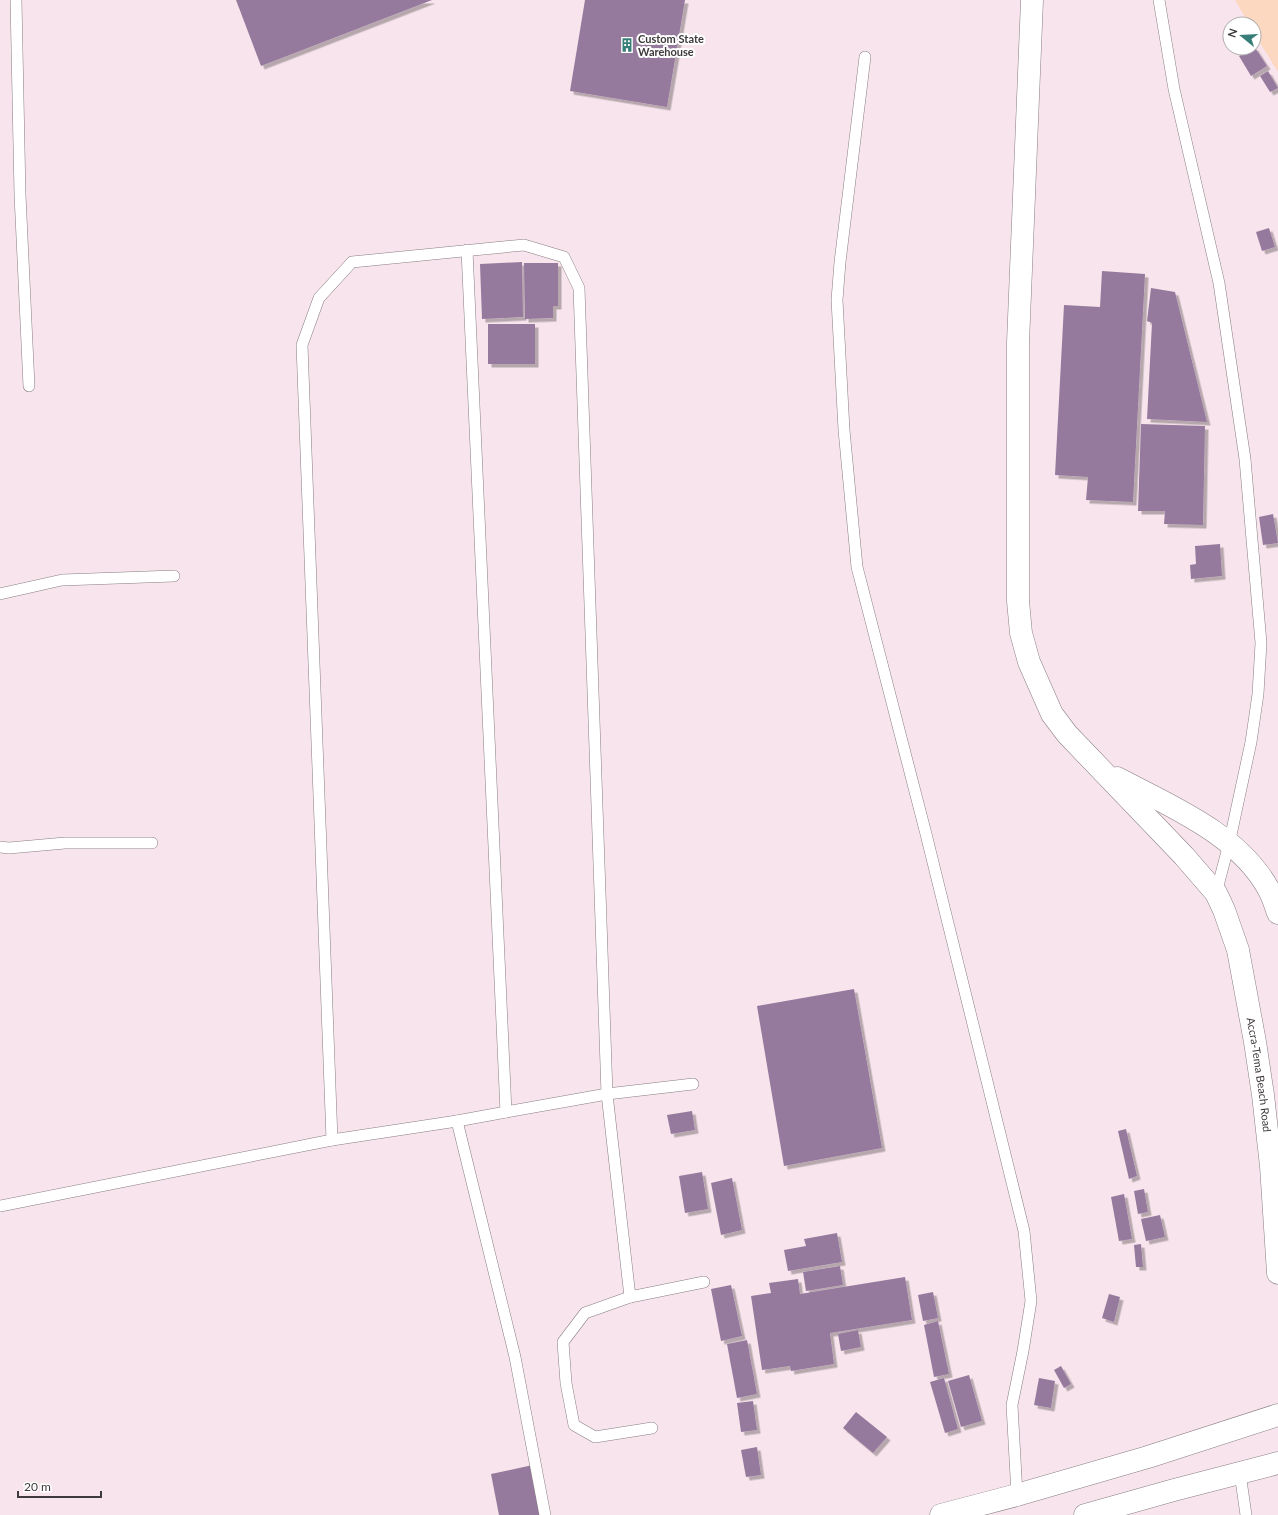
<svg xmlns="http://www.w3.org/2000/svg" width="1278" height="1515" font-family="Lato,sans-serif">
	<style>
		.built { fill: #f8e4ec; fill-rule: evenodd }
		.green { fill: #fcd8c0 }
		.building { fill: #967a9e; filter: url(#shadow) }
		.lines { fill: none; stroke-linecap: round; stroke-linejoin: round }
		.lane-casing { stroke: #887e82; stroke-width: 12 }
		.secondary-casing { stroke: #887e82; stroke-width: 23 }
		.lane { stroke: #fff; stroke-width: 11 }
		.secondary { stroke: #fff; stroke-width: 22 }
		.labels { text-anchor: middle; stroke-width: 4; stroke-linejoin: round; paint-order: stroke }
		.poi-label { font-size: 11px; font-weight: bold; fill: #3f3a3c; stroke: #fff; text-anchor: start }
		.street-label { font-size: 11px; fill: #3f3a3c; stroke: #fff }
	</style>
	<defs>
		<filter id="shadow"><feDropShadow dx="3.5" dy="3.5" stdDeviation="0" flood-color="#0004"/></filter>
	</defs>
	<rect width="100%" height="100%" fill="#fef4f8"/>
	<path class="built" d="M 0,0 L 1278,0 L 1278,1515 L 0,1515 ZM 1230,24 L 1254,24 L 1254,48 L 1230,48 Z"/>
	<polygon class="green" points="1235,0 1278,0 1278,72 1254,33 1254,24 1249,24"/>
	<g class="building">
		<polygon points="236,0 432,0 261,66"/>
		<polygon points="585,0 685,0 667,107 570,91"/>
		<polygon points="1254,46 1267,66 1251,76 1239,56 1254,48"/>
		<polygon points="1268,71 1278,88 1270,92 1260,76"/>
		<polygon points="1269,228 1275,247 1262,251 1256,232"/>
		<polygon points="522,262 523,317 482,319 480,264"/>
		<polygon points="524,263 558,263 558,306 553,306 553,318 525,319"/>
		<polygon points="1102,271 1145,274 1133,502 1086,500 1088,477 1055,475 1064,305 1100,307"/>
		<polygon points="1151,288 1175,292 1207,422 1147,419 1152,323 1147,321"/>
		<rect x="488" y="324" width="47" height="40"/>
		<polygon points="1141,424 1205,426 1203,525 1164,524 1165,511 1138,511"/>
		<polygon points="1273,514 1278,543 1263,545 1259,517"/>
		<polygon points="1220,544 1222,576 1191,579 1190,565 1196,564 1195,546"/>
		<polygon points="854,989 882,1148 784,1166 757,1006"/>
		<polygon points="692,1111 695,1130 671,1134 667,1115"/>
		<polygon points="1126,1129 1137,1176 1129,1179 1118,1131"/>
		<polygon points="702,1172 708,1209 685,1213 679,1176"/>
		<polygon points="732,1178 742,1230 721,1235 711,1183"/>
		<polygon points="1144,1189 1148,1212 1138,1214 1134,1191"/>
		<polygon points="1124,1194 1132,1239 1119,1241 1111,1197"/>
		<polygon points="1160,1215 1165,1237 1146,1241 1141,1219"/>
		<polygon points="837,1233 842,1262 788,1271 784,1250 806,1246 804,1239"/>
		<polygon points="1141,1244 1143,1267 1136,1267 1134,1245"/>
		<polygon points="840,1266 843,1285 806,1291 803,1272"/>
		<polygon points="905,1277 912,1320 830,1333 834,1364 791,1371 790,1366 762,1370 751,1296 771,1293 769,1283 798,1279 800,1294"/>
		<polygon points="731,1285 742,1336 721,1341 711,1289"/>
		<polygon points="933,1292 938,1318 923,1321 918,1295"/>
		<polygon points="1109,1294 1120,1297 1114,1322 1102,1318"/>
		<polygon points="938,1321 949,1374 934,1377 924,1325"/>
		<polygon points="858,1330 861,1347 841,1351 838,1334"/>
		<polygon points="747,1340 757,1394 737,1398 727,1344"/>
		<polygon points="1061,1366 1071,1384 1064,1388 1054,1370"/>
		<polygon points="969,1375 982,1421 961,1427 948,1381"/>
		<polygon points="944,1378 958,1429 945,1433 930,1382"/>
		<polygon points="1039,1378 1055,1381 1051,1408 1034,1405"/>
		<polygon points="753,1401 757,1430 741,1432 737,1403"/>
		<polygon points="856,1412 887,1437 873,1453 843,1428"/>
		<polygon points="757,1447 761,1475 746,1477 741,1450"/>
		<polygon points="533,1465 543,1515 499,1515 491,1474"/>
	</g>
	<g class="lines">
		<defs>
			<g id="lane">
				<polyline points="16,0 20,195 29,386"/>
				<polyline points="1159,0 1174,89 1219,283 1245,459 1261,643 1258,694 1251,742 1229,844 1216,893"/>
				<polyline points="865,57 840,262 837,300 844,430 857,567 926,834 1024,1231 1031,1301 1023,1351 1012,1405 1017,1495"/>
				<polyline points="467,250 506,1112 457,1121 515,1357 545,1515"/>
				<polyline points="0,594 62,580 174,576"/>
				<polyline points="0,847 9,848 65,843 152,843"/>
				<polyline points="506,1112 607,1094 693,1084"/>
				<polyline points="332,1140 302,345 319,298 352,262 524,245 564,257 579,288 607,1094 630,1297 704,1282"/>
				<polyline points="0,1206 332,1140 457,1121"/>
				<polyline points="630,1297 585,1313 563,1342 566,1383 574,1425 595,1437 652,1428"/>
				<polyline points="1240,1473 1246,1515"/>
			</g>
			<g id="secondary">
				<path id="s1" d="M 1032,0 L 1018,343 L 1018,601 L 1021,633 L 1029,662 L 1052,714 L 1067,734 L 1184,856 L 1216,893 L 1224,910 L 1238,950 L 1255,1042 L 1263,1095 L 1271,1166 L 1278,1273"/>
				<path d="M 1117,778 C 1170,806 1239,834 1269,890 C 1273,897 1275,905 1278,913"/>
				<polyline points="941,1515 1017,1495 1148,1457 1278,1415"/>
				<polyline points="1085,1515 1174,1490 1278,1463"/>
			</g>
		</defs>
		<use href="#lane" class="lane-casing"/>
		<use href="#secondary" class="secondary-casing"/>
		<use href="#lane" class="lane"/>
		<use href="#secondary" class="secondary"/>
	</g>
	<defs>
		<symbol id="building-bare" viewBox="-9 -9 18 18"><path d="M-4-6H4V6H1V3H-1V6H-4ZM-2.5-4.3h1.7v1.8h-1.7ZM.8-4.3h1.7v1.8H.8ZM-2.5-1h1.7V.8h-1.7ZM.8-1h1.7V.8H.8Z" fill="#377e79" stroke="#fff" stroke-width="2.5" paint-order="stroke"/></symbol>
	</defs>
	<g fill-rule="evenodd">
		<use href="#building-bare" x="617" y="35" width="20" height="20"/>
	</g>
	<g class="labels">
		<g class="poi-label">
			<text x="638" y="43">Custom State<tspan x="638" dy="13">Warehouse</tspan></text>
		</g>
		<g class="street-label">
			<text dy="4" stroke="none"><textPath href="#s1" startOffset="1151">Accra-Tema Beach Road</textPath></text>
		</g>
	</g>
	<g transform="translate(1242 36) rotate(288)"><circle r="19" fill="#ffffff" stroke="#b2b0b1"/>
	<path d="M0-3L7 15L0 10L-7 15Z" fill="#377e79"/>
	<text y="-6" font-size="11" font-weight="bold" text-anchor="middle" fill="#3f3a3c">N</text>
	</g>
	<path d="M18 1491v6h83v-6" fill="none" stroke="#3f3a3c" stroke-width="2"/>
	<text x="24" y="1491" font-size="12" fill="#3f3a3c" stroke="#ffffff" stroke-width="3" paint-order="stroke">20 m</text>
</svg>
